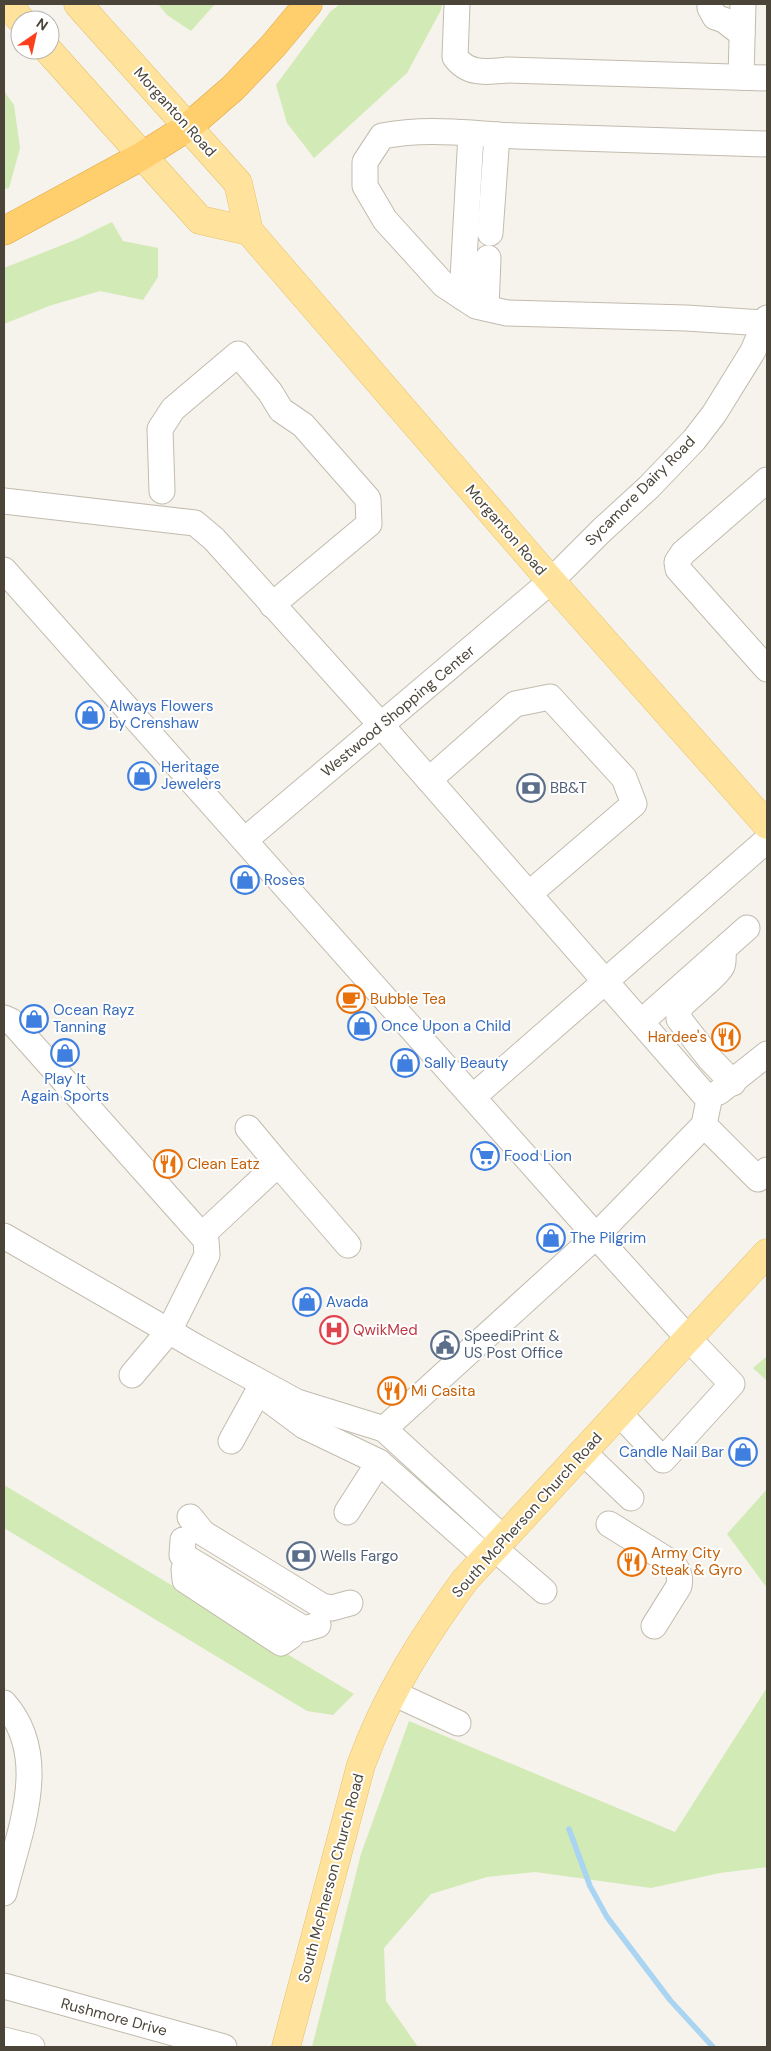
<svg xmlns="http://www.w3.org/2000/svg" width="771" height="2051" font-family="'DM Sans',sans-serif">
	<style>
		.green { fill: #d2eab5 }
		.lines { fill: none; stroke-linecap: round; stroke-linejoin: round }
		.stream { stroke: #a9d4f2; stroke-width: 5.5 }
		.minor-casing { stroke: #c2bbae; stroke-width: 27 }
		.major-casing { stroke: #e6c16a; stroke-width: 29 }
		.highway-casing { stroke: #e0a43c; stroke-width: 29 }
		.minor { stroke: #fff; stroke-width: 25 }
		.major { stroke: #ffe39c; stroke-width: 28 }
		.highway { stroke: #ffcf6e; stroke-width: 28 }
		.labels { text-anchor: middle; stroke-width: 4; stroke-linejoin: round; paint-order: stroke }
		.street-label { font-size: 15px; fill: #4b4439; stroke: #fff }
		.shop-label { font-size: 15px; fill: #366cbe; stroke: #fff; text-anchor: start }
		.service-label { font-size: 15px; fill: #4e5e75; stroke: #fff; text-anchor: start }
		.food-label { font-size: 15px; fill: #c56008; stroke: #fff; text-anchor: start }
		.health-label { font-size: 15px; fill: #be3a42; stroke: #fff; text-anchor: start }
	</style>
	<rect width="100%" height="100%" fill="#f6f3ec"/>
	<g class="green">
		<polygon points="158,4 215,4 191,31 167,15"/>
		<polygon points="340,4 442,4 441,10 407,73 314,158 287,123 276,85 330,12"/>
		<polygon points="4,91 14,105 20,148 9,188 4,189"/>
		<polygon points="112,222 123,241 158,248 158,277 143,300 100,291 49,306 4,324 4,268 75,240"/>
		<polygon points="767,1356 767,1381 753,1368"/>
		<polygon points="4,1485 354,1694 333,1715 307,1711 4,1528"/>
		<polygon points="767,1489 767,1588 727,1534"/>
		<polygon points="766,1689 767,1867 720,1873 651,1888 535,1872 487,1877 431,1894 384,1948 386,2001 418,2047 312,2047 361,1854 409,1721 675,1832"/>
	</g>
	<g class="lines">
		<polyline class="stream" points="569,1829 590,1886 607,1917 670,2000 713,2047"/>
		<defs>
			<g id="minor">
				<path d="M 457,4 L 455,57 C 468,75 487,72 507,70 L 767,78"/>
				<polyline points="710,4 710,8 715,17 724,20 742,34"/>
				<polyline points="741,77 743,4"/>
				<polyline points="490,233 497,135"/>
				<polyline points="462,297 471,134"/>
				<polyline points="486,308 488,258"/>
				<path d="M 765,323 L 686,318 L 507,313 L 476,306 L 444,285 L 385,220 L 365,186 L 365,162 L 382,136 C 429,127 470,134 517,136 C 601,139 684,142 767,144"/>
				<polyline points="767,480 683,553 677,562 678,569 767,669"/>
				<polyline points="162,491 160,429 173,409 238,354 270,392 281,410 303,425 368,499 369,524 272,605"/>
				<polyline points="4,501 195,523 214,539 381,725 709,1100 704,1125 596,1236 384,1429"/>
				<polyline points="4,570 596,1236 688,1338 732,1384 663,1460 619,1413"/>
				<polyline points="429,780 515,704 550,697 624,778 634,804 529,894"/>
				<polyline points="245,840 551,581 601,531 649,487 694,440 714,414 753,351 767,318"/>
				<path d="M 723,950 C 723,955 724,962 722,966 C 718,975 688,998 679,1008 L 679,1019 L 710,1059 L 733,1083"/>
				<polyline points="4,1018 11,1021 206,1240 207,1255 169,1331 132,1375"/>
				<polyline points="641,1022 747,928"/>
				<polyline points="719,1092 767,1054"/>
				<polyline points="473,1097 767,840"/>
				<polyline points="704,1125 758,1179 767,1170"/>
				<polyline points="248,1128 278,1164"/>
				<polyline points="202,1235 278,1164 348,1245"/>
				<polyline points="4,1236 198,1348 297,1402 384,1429 503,1538"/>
				<polyline points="269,1400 304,1426 379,1462 486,1557"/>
				<polyline points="231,1441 258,1392"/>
				<polyline points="583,1452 631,1498"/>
				<polyline points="347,1512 379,1462"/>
				<polyline points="190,1517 203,1533 322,1606 332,1608 350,1603"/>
				<path d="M 609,1524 L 672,1563 C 678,1570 681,1576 679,1586 L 654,1626"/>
				<polyline points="183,1540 182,1555 304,1629 318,1625"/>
				<polyline points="494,1548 544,1591"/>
				<polyline points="184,1569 185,1580 281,1643 291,1636"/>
				<polyline points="393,1693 458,1723"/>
				<path d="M 4,1703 C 52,1757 19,1832 4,1893"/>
				<polyline points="4,1986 224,2047"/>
				<polyline points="4,2040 32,2047"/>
			</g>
			<g id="major">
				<polyline points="7,4 21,20"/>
				<polyline points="78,4 238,183 249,231 551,581 767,825"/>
				<polyline points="48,50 200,220 249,231"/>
				<path d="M 286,2047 L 361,1765 C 386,1696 422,1639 465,1580 L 767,1253"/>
			</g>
			<polyline id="highway" points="4,231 142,156 188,127 233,88 273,46 308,4"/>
		</defs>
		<use href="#minor" class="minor-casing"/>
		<use href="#major" class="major-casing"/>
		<use href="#highway" class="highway-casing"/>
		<use href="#minor" class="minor"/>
		<use href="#major" class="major"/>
		<use href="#highway" class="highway"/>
	</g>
	<defs>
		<symbol id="shop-ring" viewBox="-11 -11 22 22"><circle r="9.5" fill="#fff" stroke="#3f7fe0" stroke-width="1.5"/><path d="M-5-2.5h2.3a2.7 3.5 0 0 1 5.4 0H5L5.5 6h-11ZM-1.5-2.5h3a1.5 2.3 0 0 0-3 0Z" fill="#3f7fe0"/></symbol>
		<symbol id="bank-ring" viewBox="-11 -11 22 22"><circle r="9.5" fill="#fff" stroke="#5c6f8a" stroke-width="1.5"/><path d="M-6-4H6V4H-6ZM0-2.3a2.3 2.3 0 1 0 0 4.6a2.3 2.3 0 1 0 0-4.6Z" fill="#5c6f8a"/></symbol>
		<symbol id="cafe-ring" viewBox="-11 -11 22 22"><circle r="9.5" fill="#fff" stroke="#e8710a" stroke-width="1.5"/><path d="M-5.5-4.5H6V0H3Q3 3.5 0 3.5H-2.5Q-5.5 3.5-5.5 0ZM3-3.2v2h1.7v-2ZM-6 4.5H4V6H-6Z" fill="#e8710a"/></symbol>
		<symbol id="restaurant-ring" viewBox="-11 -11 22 22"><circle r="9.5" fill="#fff" stroke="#e8710a" stroke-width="1.5"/><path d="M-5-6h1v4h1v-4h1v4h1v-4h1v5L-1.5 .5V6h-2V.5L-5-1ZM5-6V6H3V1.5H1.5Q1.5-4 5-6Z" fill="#e8710a"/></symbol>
		<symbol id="supermarket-ring" viewBox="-11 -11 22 22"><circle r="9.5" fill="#fff" stroke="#3f7fe0" stroke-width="1.5"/><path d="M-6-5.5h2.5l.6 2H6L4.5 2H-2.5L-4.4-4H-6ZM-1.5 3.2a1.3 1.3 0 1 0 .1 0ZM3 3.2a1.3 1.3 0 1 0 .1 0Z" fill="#3f7fe0"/></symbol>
		<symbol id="hospital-ring" viewBox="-11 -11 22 22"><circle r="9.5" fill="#fff" stroke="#e0444e" stroke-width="1.5"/><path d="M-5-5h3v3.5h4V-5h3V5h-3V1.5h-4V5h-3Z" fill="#e0444e"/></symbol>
		<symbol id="civic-ring" viewBox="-11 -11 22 22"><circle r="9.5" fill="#fff" stroke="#5c6f8a" stroke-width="1.5"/><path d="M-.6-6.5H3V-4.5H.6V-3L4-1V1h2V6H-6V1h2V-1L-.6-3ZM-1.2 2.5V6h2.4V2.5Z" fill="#5c6f8a"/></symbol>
	</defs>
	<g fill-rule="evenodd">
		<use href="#shop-ring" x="74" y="699" width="32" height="32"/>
		<use href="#shop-ring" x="126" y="760" width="32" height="32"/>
		<use href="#bank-ring" x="515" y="772" width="32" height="32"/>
		<use href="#shop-ring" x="229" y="864" width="32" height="32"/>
		<use href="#cafe-ring" x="335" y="983" width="32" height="32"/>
		<use href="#shop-ring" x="18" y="1003" width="32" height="32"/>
		<use href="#shop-ring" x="346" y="1010" width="32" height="32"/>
		<use href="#restaurant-ring" x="710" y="1021" width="32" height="32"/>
		<use href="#shop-ring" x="49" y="1037" width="32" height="32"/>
		<use href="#shop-ring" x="389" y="1047" width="32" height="32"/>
		<use href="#supermarket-ring" x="469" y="1140" width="32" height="32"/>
		<use href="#restaurant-ring" x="152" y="1148" width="32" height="32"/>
		<use href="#shop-ring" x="535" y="1222" width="32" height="32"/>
		<use href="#shop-ring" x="291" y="1286" width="32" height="32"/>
		<use href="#hospital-ring" x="318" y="1314" width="32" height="32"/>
		<use href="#civic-ring" x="429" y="1329" width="32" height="32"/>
		<use href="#restaurant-ring" x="376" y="1375" width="32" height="32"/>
		<use href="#shop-ring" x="727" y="1436" width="32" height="32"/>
		<use href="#bank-ring" x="285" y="1540" width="32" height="32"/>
		<use href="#restaurant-ring" x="616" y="1546" width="32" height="32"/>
	</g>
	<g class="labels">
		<g class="street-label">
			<text transform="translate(175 112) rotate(48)" y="5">Morganton Road</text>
			<text transform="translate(640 491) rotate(-45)" y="5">Sycamore Dairy Road</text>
			<text transform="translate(506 530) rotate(49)" y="5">Morganton Road</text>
			<text transform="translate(398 711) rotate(-40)" y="5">Westwood Shopping Center</text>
			<text transform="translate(527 1515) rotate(-48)" y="5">South McPherson Church Road</text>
			<text transform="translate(331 1878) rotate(-75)" y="5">South McPherson Church Road</text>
			<text transform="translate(114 2017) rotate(15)" y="5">Rushmore Drive</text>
		</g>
		<g class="shop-label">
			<text x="109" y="711">Always Flowers<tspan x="109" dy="17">by Crenshaw</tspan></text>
			<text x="161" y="772">Heritage<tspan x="161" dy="17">Jewelers</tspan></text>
			<text x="264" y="885">Roses</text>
			<text x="53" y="1015">Ocean Rayz<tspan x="53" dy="17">Tanning</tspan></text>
			<text x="381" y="1031">Once Upon a Child</text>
			<text x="424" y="1068">Sally Beauty</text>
			<text x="65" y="1084" text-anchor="middle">Play It<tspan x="65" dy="17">Again Sports</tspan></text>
			<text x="504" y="1161">Food Lion</text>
			<text x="570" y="1243">The Pilgrim</text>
			<text x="326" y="1307">Avada</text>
			<text x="724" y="1457" text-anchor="end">Candle Nail Bar</text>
		</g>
		<g class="service-label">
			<text x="550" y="793">BB&amp;T</text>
			<text x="464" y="1341">SpeediPrint &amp;<tspan x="464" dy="17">US Post Office</tspan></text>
			<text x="320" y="1561">Wells Fargo</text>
		</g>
		<g class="food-label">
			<text x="370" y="1004">Bubble Tea</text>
			<text x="707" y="1042" text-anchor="end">Hardee's</text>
			<text x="187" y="1169">Clean Eatz</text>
			<text x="411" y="1396">Mi Casita</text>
			<text x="651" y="1558">Army City<tspan x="651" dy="17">Steak &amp; Gyro</tspan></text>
		</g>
		<g class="health-label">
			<text x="353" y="1335">QwikMed</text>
		</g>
	</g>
	<rect width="771" height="2051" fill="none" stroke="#4b4439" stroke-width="10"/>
	<g transform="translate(35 35) rotate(34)"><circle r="24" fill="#ffffff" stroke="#b7b4b0"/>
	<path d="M0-4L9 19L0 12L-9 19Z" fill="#fc3f1d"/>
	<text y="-8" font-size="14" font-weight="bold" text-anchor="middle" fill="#4b4439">N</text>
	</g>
</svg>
